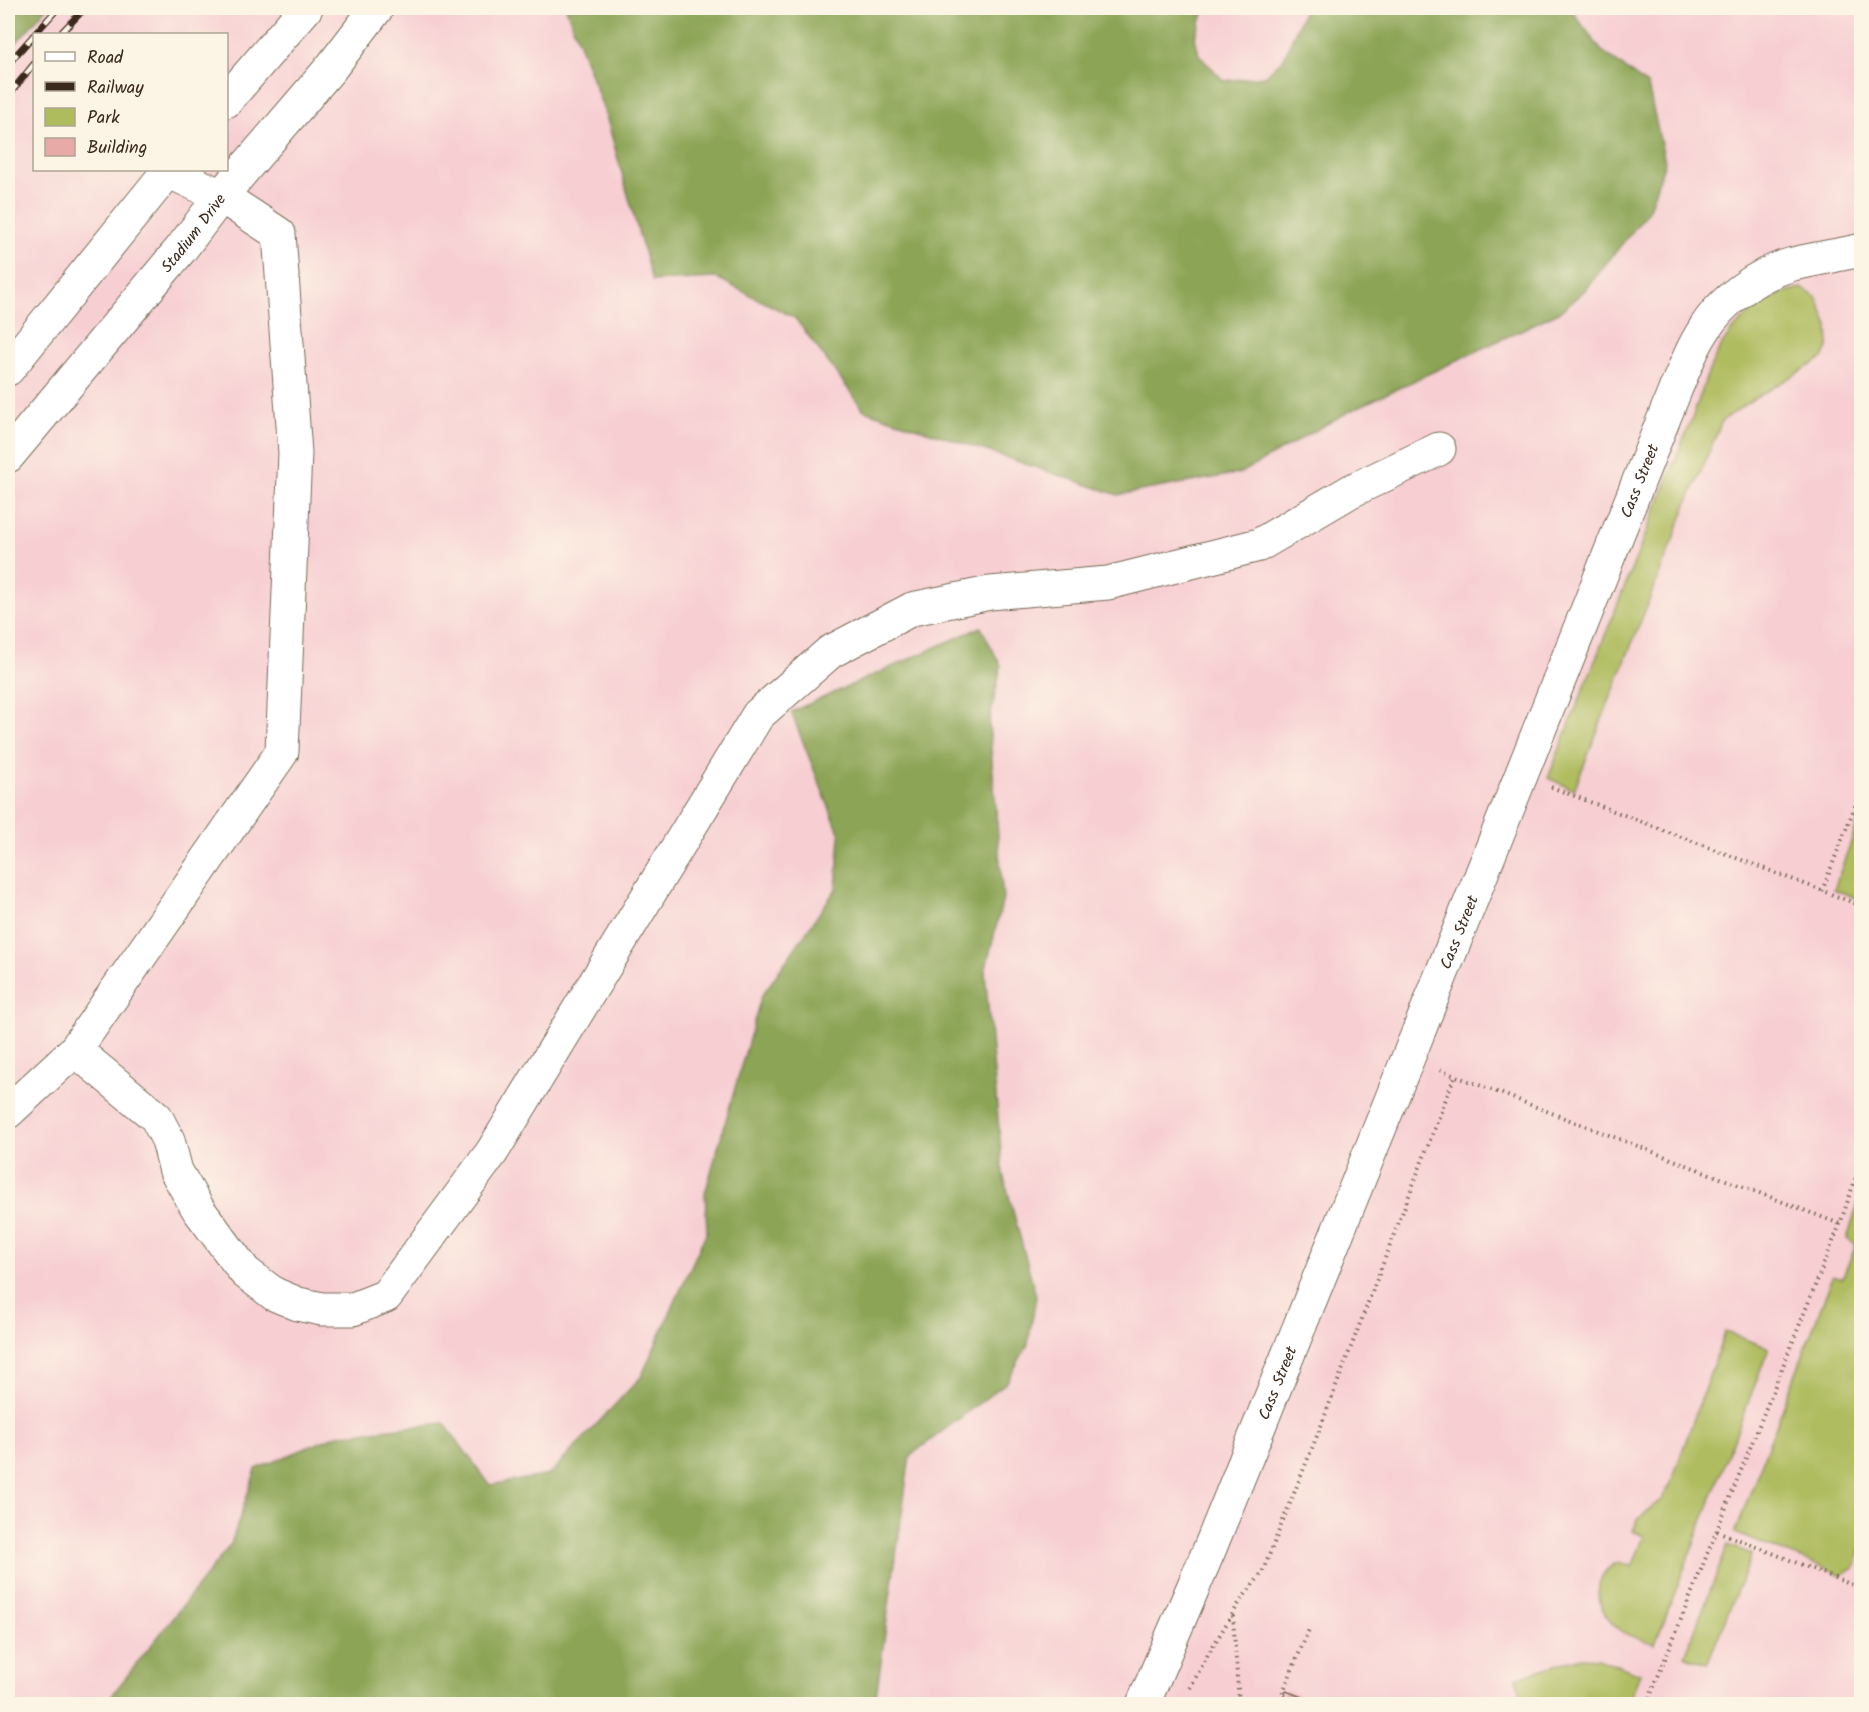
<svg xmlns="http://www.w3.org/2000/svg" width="1869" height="1712" font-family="Kalam,sans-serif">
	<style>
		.built { fill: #f7cfd3; fill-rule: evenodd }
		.green { fill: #afbc5e; stroke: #75733e; stroke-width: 1.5 }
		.forest { fill: #8ba455; stroke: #63673a; stroke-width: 1.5 }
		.building { fill: #e8aaa7 }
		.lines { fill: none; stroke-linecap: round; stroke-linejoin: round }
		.minor-casing { stroke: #786a56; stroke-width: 35 }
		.major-casing { stroke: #786a56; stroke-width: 35 }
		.path { stroke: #786a56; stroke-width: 4; stroke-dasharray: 1.5 4.5; stroke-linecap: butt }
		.minor { stroke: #fff; stroke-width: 33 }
		.major { stroke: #fff; stroke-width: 33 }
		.rail-casing { stroke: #3b2a1e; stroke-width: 7 }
		.rail { stroke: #fcf5e5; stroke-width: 4.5; stroke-dasharray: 14; stroke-linecap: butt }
		.labels { text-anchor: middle; stroke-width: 6; stroke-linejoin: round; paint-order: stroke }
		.street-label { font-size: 16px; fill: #3b2a1e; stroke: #fcf5e5 }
	</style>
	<rect width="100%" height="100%" fill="#fcf5e5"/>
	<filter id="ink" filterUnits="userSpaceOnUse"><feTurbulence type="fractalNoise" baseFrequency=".0167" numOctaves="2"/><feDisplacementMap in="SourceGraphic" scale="12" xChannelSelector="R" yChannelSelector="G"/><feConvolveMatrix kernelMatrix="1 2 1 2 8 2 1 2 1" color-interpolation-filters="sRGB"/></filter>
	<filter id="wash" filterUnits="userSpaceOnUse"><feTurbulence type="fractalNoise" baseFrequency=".008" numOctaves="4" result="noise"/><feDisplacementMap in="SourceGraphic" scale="24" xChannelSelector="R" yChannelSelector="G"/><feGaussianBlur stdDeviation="1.35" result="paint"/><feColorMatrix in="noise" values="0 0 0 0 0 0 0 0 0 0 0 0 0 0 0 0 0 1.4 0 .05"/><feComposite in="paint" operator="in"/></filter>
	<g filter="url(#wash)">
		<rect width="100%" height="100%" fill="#eae0bd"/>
		<path class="built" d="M 8,8 L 1861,8 L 1861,1704 L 8,1704 ZM 34,34 L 226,34 L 226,170 L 34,170 Z"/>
		<g class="green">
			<path d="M 1802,288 L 1817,298 L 1828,326 L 1829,345 L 1823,358 L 1752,400 L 1722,421 L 1690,497 L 1574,790 L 1548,778 L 1696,408 C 1710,365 1720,333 1760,306 C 1773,297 1786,290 1802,288 Z"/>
			<polygon points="1861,814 1862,900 1861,900 1834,889"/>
			<polygon points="1861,1195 1862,1547 1854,1568 1842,1575 1735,1533 1833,1276 1842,1279 1856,1245 1847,1239"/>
			<path d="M 1725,1332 L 1769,1348 L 1655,1644 C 1644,1640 1630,1637 1620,1630 C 1596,1614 1588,1574 1619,1562 L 1632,1567 L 1644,1536 L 1633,1531 L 1638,1519 L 1663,1499 L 1673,1477 Z"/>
			<polygon points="1728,1545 1752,1554 1707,1664 1685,1655"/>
			<polygon points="1580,1657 1598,1658 1640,1674 1628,1704 1532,1704 1523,1700 1516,1678"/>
		</g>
		<g class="forest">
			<polygon points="8,8 47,8 8,52"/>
			<polygon points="566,8 1205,8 1195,37 1199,55 1224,81 1265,76 1284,58 1305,8 1570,8 1601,50 1648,86 1665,162 1648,212 1584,291 1559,312 1348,412 1241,473 1118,495 864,410 795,318 717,278 652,281 606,116"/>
			<polygon points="981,627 1001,666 989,723 1003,899 985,972 1003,1174 1036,1296 1028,1344 1007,1382 910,1456 875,1704 105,1704 231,1544 256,1469 337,1435 444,1423 490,1485 549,1475 641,1377 707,1231 705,1193 761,997 836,889 840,835 791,712"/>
		</g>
		<g id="blocks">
			<polygon class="building" points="1286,1691 1320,1704 1281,1704"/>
		</g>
	</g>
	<g filter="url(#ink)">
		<use href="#blocks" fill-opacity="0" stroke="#786a56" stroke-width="1.5"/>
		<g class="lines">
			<defs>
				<g id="minor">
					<polyline points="75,1050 282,752 295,453 279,234 221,196 168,171"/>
					<polyline points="8,1112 75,1050 156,1117 168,1140 176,1171 198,1209 245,1272 274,1294 298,1304 322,1309 353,1309 386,1296 492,1152 758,715 830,652 912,609 990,593 1108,583 1259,545 1351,491 1439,449"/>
					<path id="s1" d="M 1143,1704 L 1210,1548 L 1408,1058 L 1676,388 C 1684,370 1691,350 1702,333 C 1720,301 1757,274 1793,264 C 1815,259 1839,255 1862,250"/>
				</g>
				<g id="major">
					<polyline points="226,101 306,8"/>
					<polyline points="8,369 169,170"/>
					<path id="s2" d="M 8,456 L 181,249 L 221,196 L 330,69 L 377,8"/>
				</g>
			</defs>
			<use href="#minor" class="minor-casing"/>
			<use href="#major" class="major-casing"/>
			<g class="path">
				<polyline points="1551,787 1862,906"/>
				<polyline points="1822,891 1862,788"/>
				<polyline points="1440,1070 1840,1224"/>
				<polyline points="1717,1531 1855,1586 1862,1573"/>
				<polyline points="1855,1586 1862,1589"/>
				<polyline points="1233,1616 1239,1704"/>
				<polyline points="1190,1688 1210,1651 1241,1600 1262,1573 1319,1431 1455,1075"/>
				<polyline points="1278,1704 1310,1627"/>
				<polyline points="1647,1704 1840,1224 1862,1159"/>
			</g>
			<use href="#minor" class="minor"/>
			<use href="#major" class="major"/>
			<defs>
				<g id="rail">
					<polyline points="60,34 85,8"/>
					<polyline points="8,64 58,8"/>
					<polyline points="8,96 34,64"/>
				</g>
			</defs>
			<use href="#rail" class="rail-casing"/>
			<use href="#rail" class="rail"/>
		</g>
	</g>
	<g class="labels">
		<g class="street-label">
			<text dy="6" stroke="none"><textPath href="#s2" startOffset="290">Stadium Drive</textPath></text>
			<text dy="6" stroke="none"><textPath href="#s1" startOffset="1320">Cass Street</textPath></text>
			<text dy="6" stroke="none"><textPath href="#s1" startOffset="834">Cass Street</textPath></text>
			<text dy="6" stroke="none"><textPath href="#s1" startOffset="348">Cass Street</textPath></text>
		</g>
	</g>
	<rect width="1869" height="1712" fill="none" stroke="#fcf5e5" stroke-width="30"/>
	<rect x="33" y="33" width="195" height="138" fill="#fcf5e5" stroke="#afa495" stroke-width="1.5"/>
	<rect x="45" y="52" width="30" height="9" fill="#ffffff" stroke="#afa495" stroke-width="1.5"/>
	<text x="87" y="63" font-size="18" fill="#3b2a1e">Road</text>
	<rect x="45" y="82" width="30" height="9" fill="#3b2a1e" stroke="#afa495" stroke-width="1.5"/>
	<text x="87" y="93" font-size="18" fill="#3b2a1e">Railway</text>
	<rect x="45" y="108" width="30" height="18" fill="#afbc5e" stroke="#afa495" stroke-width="1.5"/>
	<text x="87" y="123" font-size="18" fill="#3b2a1e">Park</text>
	<rect x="45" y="138" width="30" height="18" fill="#e8aaa7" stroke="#afa495" stroke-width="1.5"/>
	<text x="87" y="153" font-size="18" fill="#3b2a1e">Building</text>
</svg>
